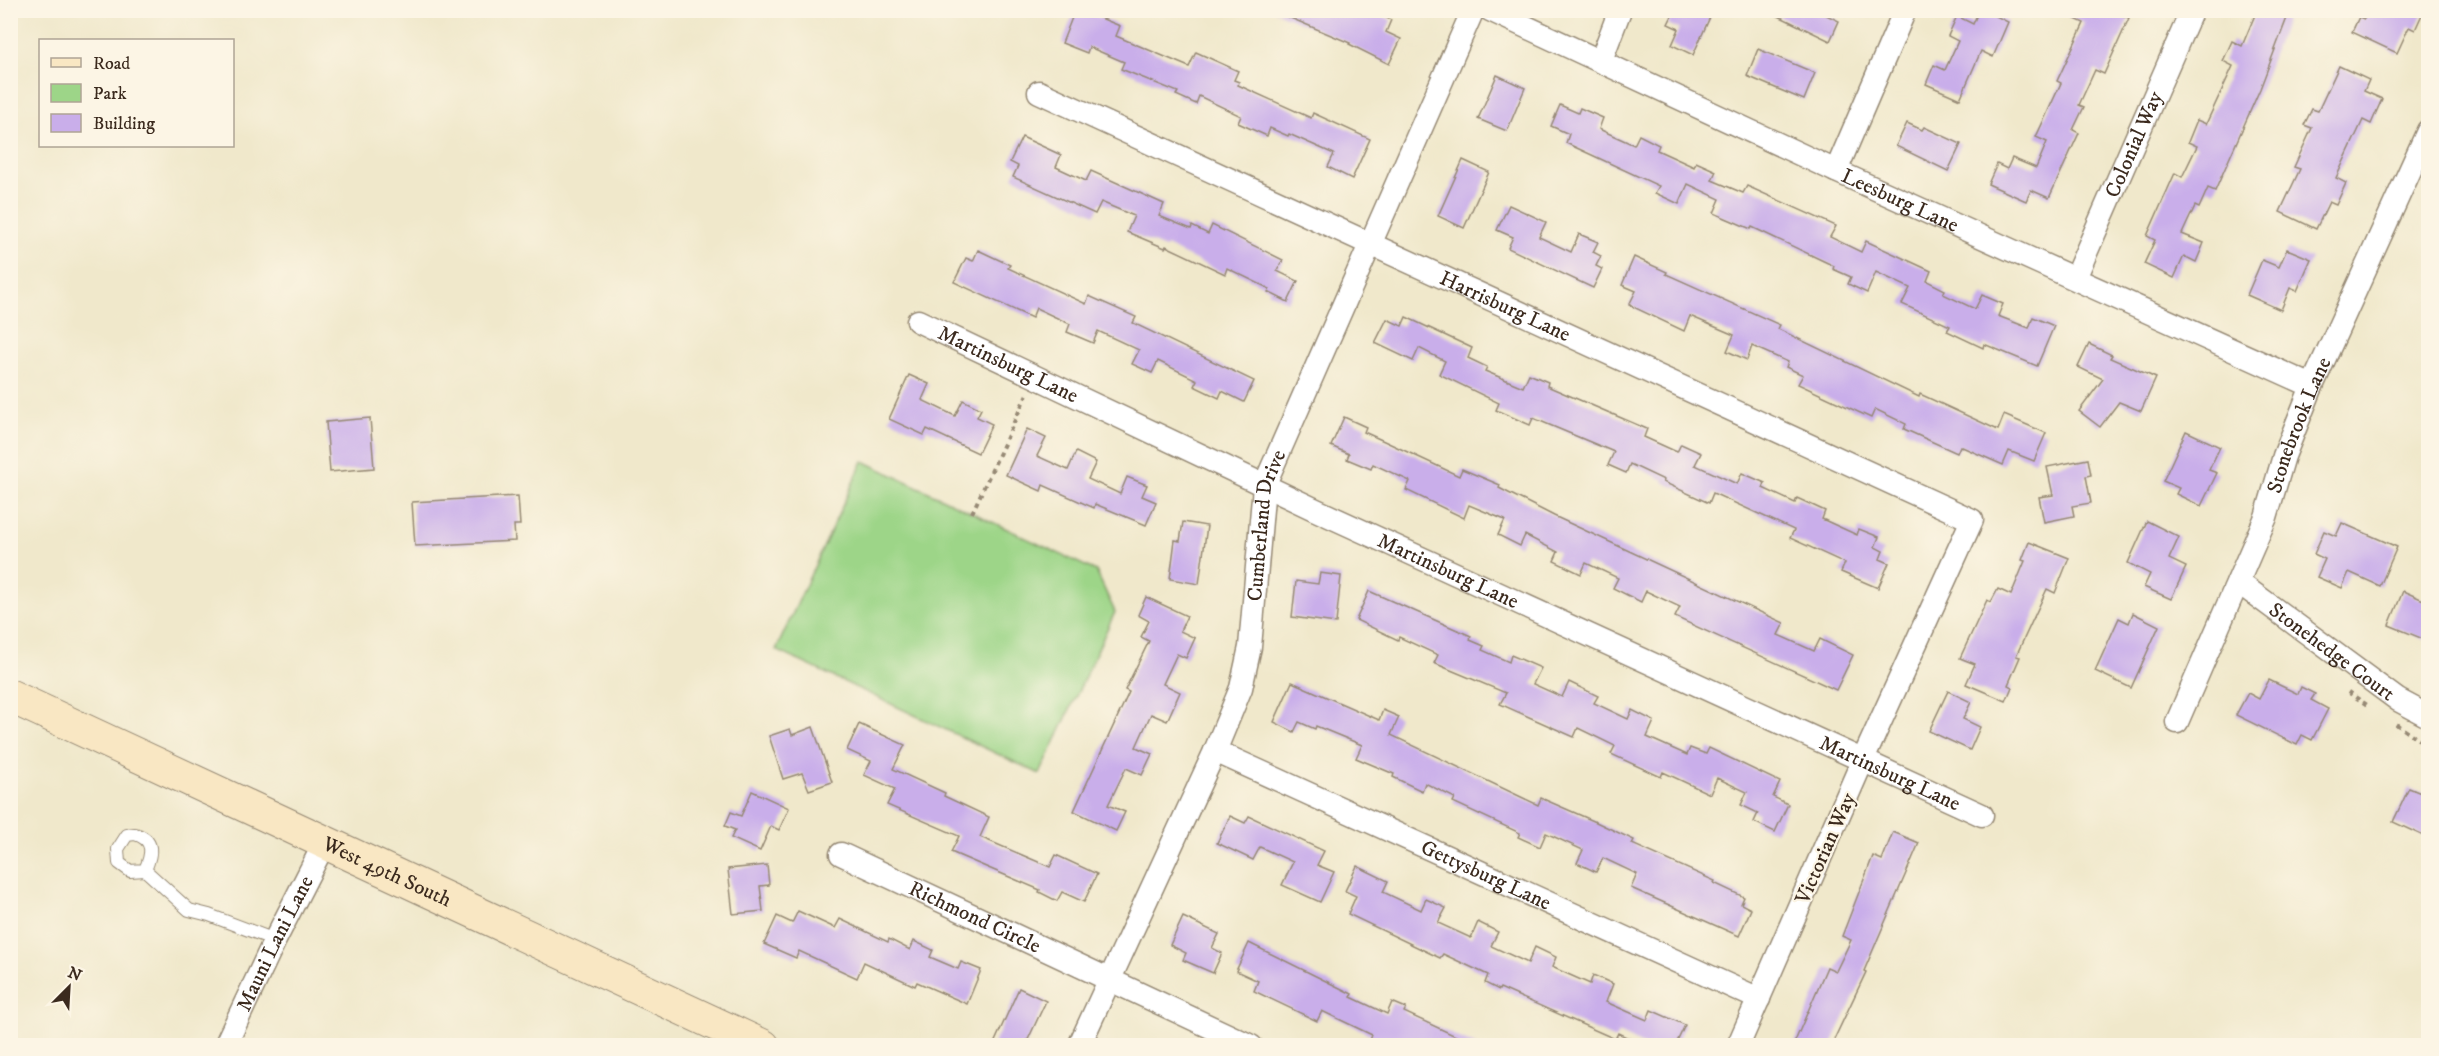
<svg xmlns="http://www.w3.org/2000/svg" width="2439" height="1056" font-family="'IM FELL DW Pica',serif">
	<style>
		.green { fill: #9dd588; stroke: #6c8053; stroke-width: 1.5 }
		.building { fill: #c9aeea }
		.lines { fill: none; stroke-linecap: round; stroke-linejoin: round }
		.lane-casing { stroke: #968974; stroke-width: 14 }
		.street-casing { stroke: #968974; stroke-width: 25 }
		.secondary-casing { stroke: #968974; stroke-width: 35 }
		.path { stroke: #968974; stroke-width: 4; stroke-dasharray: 4.5 4.5; stroke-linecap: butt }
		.lane { stroke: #fff; stroke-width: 12 }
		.street { stroke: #fff; stroke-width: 22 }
		.secondary { stroke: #f9e7c3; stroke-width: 33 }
		.labels { text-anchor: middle; stroke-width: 4.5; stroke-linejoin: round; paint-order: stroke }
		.street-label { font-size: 21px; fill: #3b2a1e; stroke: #fcf5e5 }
	</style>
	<rect width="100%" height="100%" fill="#fcf5e5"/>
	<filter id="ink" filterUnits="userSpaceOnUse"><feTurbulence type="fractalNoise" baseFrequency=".0167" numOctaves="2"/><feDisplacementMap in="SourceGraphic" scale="12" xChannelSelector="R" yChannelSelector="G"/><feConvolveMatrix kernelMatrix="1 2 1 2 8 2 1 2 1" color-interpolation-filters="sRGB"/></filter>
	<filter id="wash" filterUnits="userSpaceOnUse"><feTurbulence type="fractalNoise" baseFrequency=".008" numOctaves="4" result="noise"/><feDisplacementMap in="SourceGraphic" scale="24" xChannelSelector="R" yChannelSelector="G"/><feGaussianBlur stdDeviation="1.35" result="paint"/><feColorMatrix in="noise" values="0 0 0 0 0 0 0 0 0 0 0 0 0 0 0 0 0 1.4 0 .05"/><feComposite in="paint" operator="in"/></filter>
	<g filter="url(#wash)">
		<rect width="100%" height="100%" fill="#f0e8cb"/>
		<polygon class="green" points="863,461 1096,571 1115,612 1040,774 776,650"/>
		<g id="blocks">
			<g class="building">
				<polygon points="1075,10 1081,10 1120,26 1116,36 1189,67 1196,52 1238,71 1234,80 1239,82 1238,85 1311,118 1313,113 1370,139 1352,179 1328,167 1334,154 1289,134 1288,136 1270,128 1267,136 1238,123 1241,116 1199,96 1196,104 1176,95 1178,92 1121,69 1124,62 1089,47 1087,53 1062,43"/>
				<polygon points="1371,10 1391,20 1386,32 1401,39 1389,64 1349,44 1350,43 1274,11"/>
				<polygon points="1675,10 1697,10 1710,17 1693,55 1672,45 1679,29 1668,24"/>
				<polygon points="1766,10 1816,10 1839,21 1830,41"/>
				<polygon points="1979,10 1984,10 2008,22 1993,57 1981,51 1960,99 1926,84 1934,65 1945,70 1958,41 1948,36 1957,16 1973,24"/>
				<polygon points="2056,10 2111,10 2129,18 2104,74 2095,70 2079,105 2084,107 2073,130 2079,133 2049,198 2031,190 2026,201 1988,184 1997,164 2007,169 2012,158 2036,168 2047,142 2036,137 2061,83 2057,81 2084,23"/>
				<polygon points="2257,10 2290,10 2260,89 2215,191 2208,188 2199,208 2195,206 2182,234 2204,243 2196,262 2184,256 2174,278 2144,264 2155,240 2147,236 2175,173 2182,177 2197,146 2188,142 2197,120 2206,124 2233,66 2223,61 2232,41 2242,46"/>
				<polygon points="2368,10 2424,10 2415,30 2409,27 2397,53 2352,32 2359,17 2364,19"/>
				<polygon points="1758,49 1815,73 1804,100 1747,76"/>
				<polygon points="2339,66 2369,80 2364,91 2382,99 2371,124 2363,120 2336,178 2346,183 2336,205 2329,202 2316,229 2280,212 2300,169 2294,167 2312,128 2304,125 2312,109 2318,111"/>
				<polygon points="1497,75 1525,88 1507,131 1478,119"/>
				<polygon points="1560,105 1578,113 1580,108 1603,118 1599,129 1634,145 1639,135 1659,145 1657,150 1694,167 1696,162 1716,171 1712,180 1743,193 1747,186 1836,226 1830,237 1861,252 1866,241 1931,271 1927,281 1945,290 1943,294 1975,309 1982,295 2003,304 1998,316 2029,328 2033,317 2054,326 2037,366 1984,344 1983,348 1947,331 1950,326 1902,304 1910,288 1876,272 1867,293 1848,284 1851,277 1833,269 1834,266 1752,227 1751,229 1714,213 1720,199 1688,184 1679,204 1655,193 1659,186 1566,143 1569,134 1551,126"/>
				<polygon points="1907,123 1922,130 1924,127 1961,144 1948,171 1896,146"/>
				<polygon points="1022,137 1061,155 1056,167 1086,181 1091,171 1164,204 1159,216 1191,229 1192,226 1208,234 1212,225 1283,260 1277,271 1298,281 1288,302 1268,292 1270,289 1227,268 1225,274 1166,246 1165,248 1127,232 1134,216 1101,202 1095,214 1013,177 1018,166 1010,162"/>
				<polygon points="1463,160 1489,172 1464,228 1438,216"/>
				<polygon points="1509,205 1546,222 1539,237 1571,252 1579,234 1598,242 1593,252 1601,256 1596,266 1602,269 1593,288 1508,248 1513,237 1497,230"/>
				<polygon points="2287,249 2311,259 2297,291 2290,288 2281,310 2247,295 2262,260 2279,267"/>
				<polygon points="978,250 1010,265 1008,268 1086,304 1089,296 1136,317 1133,323 1254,381 1244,402 1222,391 1219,398 1194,386 1197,380 1158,361 1152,373 1132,364 1139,350 1098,331 1093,343 1067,332 1070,324 1036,308 1032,318 954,282 966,258 973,261"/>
				<polygon points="1634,257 1667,272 1666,274 1780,325 1778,329 1919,397 1920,394 1998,430 2004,415 2046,433 2034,461 2009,451 2003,465 1960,446 1957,453 1904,429 1906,424 1875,409 1871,418 1798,384 1803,375 1786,367 1788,362 1752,346 1747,360 1727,351 1734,335 1690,316 1684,331 1629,305 1636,291 1622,285"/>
				<polygon points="1406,317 1472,348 1468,358 1487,367 1485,371 1523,387 1529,374 1548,382 1547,386 1647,429 1644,437 1677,452 1681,444 1701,453 1695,465 1737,484 1742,473 1765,483 1763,488 1795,503 1797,498 1825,511 1822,519 1857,535 1859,529 1879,537 1875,547 1883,551 1880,559 1889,563 1878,588 1841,572 1845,563 1790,538 1794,530 1713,493 1709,503 1663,482 1664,480 1630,464 1626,473 1608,465 1614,452 1533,418 1530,425 1496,410 1499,403 1439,374 1445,361 1419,348 1413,361 1375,343 1387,319 1402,326"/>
				<polygon points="2089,344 2112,355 2110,358 2156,378 2141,411 2119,402 2100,427 2079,411 2103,379 2078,367"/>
				<polygon points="909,375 929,384 922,400 955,416 963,400 981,409 977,417 992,424 978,453 927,429 924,435 889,419"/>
				<polygon points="1344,417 1366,427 1364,432 1384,441 1459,476 1462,469 1500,485 1499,488 1554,516 1784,623 1778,635 1814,651 1820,639 1853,655 1836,690 1675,617 1680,607 1646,591 1641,602 1613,588 1618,578 1586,563 1581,574 1554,561 1558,552 1525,535 1520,546 1498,535 1505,520 1469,505 1464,518 1406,490 1410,481 1373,464 1371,469 1347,459 1349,454 1331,446"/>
				<polygon points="370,418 374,468 330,472 326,422"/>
				<polygon points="1027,429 1046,438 1037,456 1068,470 1076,452 1096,462 1088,479 1120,494 1127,477 1147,485 1142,496 1156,502 1146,525 1095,504 1094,508 1043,485 1041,491 1006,475"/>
				<polygon points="2186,431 2220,447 2209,470 2217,473 2201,506 2176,494 2179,488 2163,481"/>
				<polygon points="2088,459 2091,475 2086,476 2091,503 2072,506 2074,516 2044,522 2039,497 2053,495 2047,467"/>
				<polygon points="518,496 520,525 514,525 515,541 415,546 412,502"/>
				<polygon points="2147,521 2179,537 2169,559 2186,567 2171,599 2144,587 2150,574 2128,563"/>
				<polygon points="1183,522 1207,526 1199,584 1170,579 1175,540 1180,541"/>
				<polygon points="2342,523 2397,547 2380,586 2349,572 2342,588 2317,577 2325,559 2314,554 2324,531 2336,536"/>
				<polygon points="2029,542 2069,558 2055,593 2047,589 2016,656 2020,657 2008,685 2012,687 2006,701 1966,684 1975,664 1960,658 1987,600 1991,602 1998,589 2011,595 2025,561 2022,560"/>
				<polygon points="1320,573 1341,576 1336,623 1292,617 1296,581 1318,584"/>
				<polygon points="1369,591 1471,636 1470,640 1484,646 1482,650 1509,662 1511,655 1541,668 1533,684 1562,697 1569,682 1598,696 1594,703 1628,719 1632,710 1654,721 1647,737 1687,755 1690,748 1706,754 1709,748 1780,782 1773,797 1788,804 1775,832 1754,822 1758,813 1741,805 1747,792 1717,778 1710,794 1663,772 1661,777 1611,754 1615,746 1578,728 1574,737 1500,704 1506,693 1434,663 1438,655 1399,637 1398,640 1356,620"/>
				<polygon points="2403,591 2428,602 2428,641 2389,625"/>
				<polygon points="1146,597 1187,616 1180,631 1195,638 1186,658 1177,654 1163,684 1180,692 1167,721 1151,714 1136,747 1152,754 1142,775 1126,768 1108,805 1125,812 1116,831 1074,811 1129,692 1125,690 1149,641 1141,637 1149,621 1138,615"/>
				<polygon points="2133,613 2159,626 2131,688 2095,671 2119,618 2129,623"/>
				<polygon points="2269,680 2298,694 2301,687 2315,694 2311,700 2328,709 2312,740 2302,735 2297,745 2236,715 2248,693 2259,699"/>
				<polygon points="1292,682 1379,720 1383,710 1399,717 1391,735 1538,805 1541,798 1596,822 1634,840 1632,844 1715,881 1714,883 1744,897 1741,904 1751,909 1739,936 1631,888 1637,874 1603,858 1596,872 1577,863 1583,850 1546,833 1540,847 1518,837 1520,833 1453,802 1455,798 1425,783 1422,791 1393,777 1394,774 1356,758 1362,745 1316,726 1315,729 1299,722 1294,732 1274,722"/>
				<polygon points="1948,691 1971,702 1963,719 1980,727 1970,750 1929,731"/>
				<polygon points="859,724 905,745 893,769 945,793 944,796 989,817 980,837 1050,867 1056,855 1097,874 1084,902 1062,892 1057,901 1039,892 1040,890 951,852 959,836 887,805 895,789 864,775 871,761 847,750"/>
				<polygon points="813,727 832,782 809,790 802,773 783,779 769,736 790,729 792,735"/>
				<polygon points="2409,788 2428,796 2428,838 2393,822"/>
				<polygon points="752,791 789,808 779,830 771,826 760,851 731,838 735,830 725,826 731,812 741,816"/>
				<polygon points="1230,816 1245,823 1249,816 1324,851 1317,865 1334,872 1320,902 1282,885 1293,862 1260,847 1253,860 1217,843"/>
				<polygon points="1893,832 1919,843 1864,971 1866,972 1831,1046 1793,1046 1827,967 1836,971 1851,940 1842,936 1873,856 1882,860"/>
				<polygon points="767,865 769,885 760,886 763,911 733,914 728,869"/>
				<polygon points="1357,866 1388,881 1383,892 1421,910 1426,899 1446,908 1438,923 1471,938 1478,922 1498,932 1491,946 1528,963 1535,947 1556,957 1552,967 1590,984 1593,975 1613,984 1606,1002 1647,1020 1651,1010 1685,1025 1675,1046 1645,1046 1618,1033 1615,1039 1500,988 1499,990 1485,983 1488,975 1443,954 1440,958 1348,914 1356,896 1345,891"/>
				<polygon points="798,911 835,928 840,919 888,942 889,939 910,950 914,941 933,950 930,957 958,969 961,962 981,970 967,1004 917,982 915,986 864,962 857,978 799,951 796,958 764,944 777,916 792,923"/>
				<polygon points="1183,917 1219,934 1212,948 1222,953 1213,973 1183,960 1186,953 1170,945"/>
				<polygon points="1249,943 1352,994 1351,997 1387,1014 1392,1002 1406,1008 1404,1012 1477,1046 1368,1046 1372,1035 1322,1011 1317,1021 1254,991 1258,981 1236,971"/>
				<polygon points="1019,988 1046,1001 1025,1046 993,1046"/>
			</g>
		</g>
	</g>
	<g filter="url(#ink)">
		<use href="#blocks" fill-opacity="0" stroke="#968974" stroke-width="1.5"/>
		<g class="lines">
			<defs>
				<g id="lane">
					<path d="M 135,834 C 155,840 152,854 145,870 L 130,871 L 119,863 L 118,849 L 127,835 Z"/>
					<polyline points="145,870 189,910 209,915 275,940"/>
				</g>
				<g id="street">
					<path id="s1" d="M 1490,10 L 1836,171 L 2312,386"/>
					<polyline points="1601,60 1620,10"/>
					<path id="s2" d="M 1039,92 L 1972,520 L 1862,762 L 1738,1046"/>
					<polyline points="1836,171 1905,10"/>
					<path id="s3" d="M 2075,278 L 2192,10"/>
					<path id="s4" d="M 918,321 L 1316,510 L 1982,815"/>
					<path id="s5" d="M 2238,582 L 2398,700 L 2428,716"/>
					<path id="s6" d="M 2177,722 L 2266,517 L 2284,456 L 2312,386 L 2428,131"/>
					<path id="s7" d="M 1215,751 L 1759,999"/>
					<path id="s8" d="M 841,854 L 1251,1046"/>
					<path id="s9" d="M 225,1046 L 275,940 L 325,842"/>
					<path id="s10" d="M 1079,1046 L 1215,751 L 1241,688 L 1250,647 L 1264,486 L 1473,10"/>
				</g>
				<g id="secondary">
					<path id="s11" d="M 10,696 L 763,1046"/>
				</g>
			</defs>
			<use href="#lane" class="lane-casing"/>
			<use href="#street" class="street-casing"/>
			<use href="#secondary" class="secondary-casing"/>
			<g class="path">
				<polyline points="972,513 1027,394"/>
				<polyline points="2348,692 2367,705"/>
				<polyline points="2396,724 2421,741"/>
			</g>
			<use href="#lane" class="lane"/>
			<use href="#street" class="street"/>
			<use href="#secondary" class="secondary"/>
		</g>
	</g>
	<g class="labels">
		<g class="street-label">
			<text dy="7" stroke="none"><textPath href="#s3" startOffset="146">Colonial Way</textPath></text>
			<text dy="7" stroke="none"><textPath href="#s1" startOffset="452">Leesburg Lane</textPath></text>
			<text dy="7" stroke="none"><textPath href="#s2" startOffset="513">Harrisburg Lane</textPath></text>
			<text dy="7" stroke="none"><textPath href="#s4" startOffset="100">Martinsburg Lane</textPath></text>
			<text dy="7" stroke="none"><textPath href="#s6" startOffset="321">Stonebrook Lane</textPath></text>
			<text dy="7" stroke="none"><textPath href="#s10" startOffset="558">Cumberland Drive</textPath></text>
			<text dy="7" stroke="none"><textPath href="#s4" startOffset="586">Martinsburg Lane</textPath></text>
			<text dy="7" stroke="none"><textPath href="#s5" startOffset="117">Stonehedge Court</textPath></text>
			<text dy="7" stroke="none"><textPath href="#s4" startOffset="1072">Martinsburg Lane</textPath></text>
			<text transform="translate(1825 848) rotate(-66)" y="7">Victorian Way</text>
			<text dy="7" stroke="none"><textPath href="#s11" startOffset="416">West 49th South</textPath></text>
			<text dy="7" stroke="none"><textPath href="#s7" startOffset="298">Gettysburg Lane</textPath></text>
			<text dy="7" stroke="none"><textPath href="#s8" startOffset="148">Richmond Circle</textPath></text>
			<text dy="7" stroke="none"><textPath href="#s9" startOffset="114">Mauni Lani Lane</textPath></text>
		</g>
	</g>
	<rect width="2439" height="1056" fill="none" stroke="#fcf5e5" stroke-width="36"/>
	<rect x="39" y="39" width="195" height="108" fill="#fcf5e5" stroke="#afa495" stroke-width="1.5"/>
	<rect x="51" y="58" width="30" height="9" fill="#f9e7c3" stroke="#afa495" stroke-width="1.5"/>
	<text x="93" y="69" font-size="18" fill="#3b2a1e">Road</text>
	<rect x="51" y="84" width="30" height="18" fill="#9dd588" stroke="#afa495" stroke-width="1.5"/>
	<text x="93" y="99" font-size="18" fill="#3b2a1e">Park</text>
	<rect x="51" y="114" width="30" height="18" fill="#c9aeea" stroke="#afa495" stroke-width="1.5"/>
	<text x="93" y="129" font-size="18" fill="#3b2a1e">Building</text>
	<g transform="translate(69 987) rotate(24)" stroke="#fcf5e5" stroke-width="4.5" paint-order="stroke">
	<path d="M0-4.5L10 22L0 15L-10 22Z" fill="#3b2a1e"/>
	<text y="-9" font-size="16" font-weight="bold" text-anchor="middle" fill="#3b2a1e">N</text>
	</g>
</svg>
